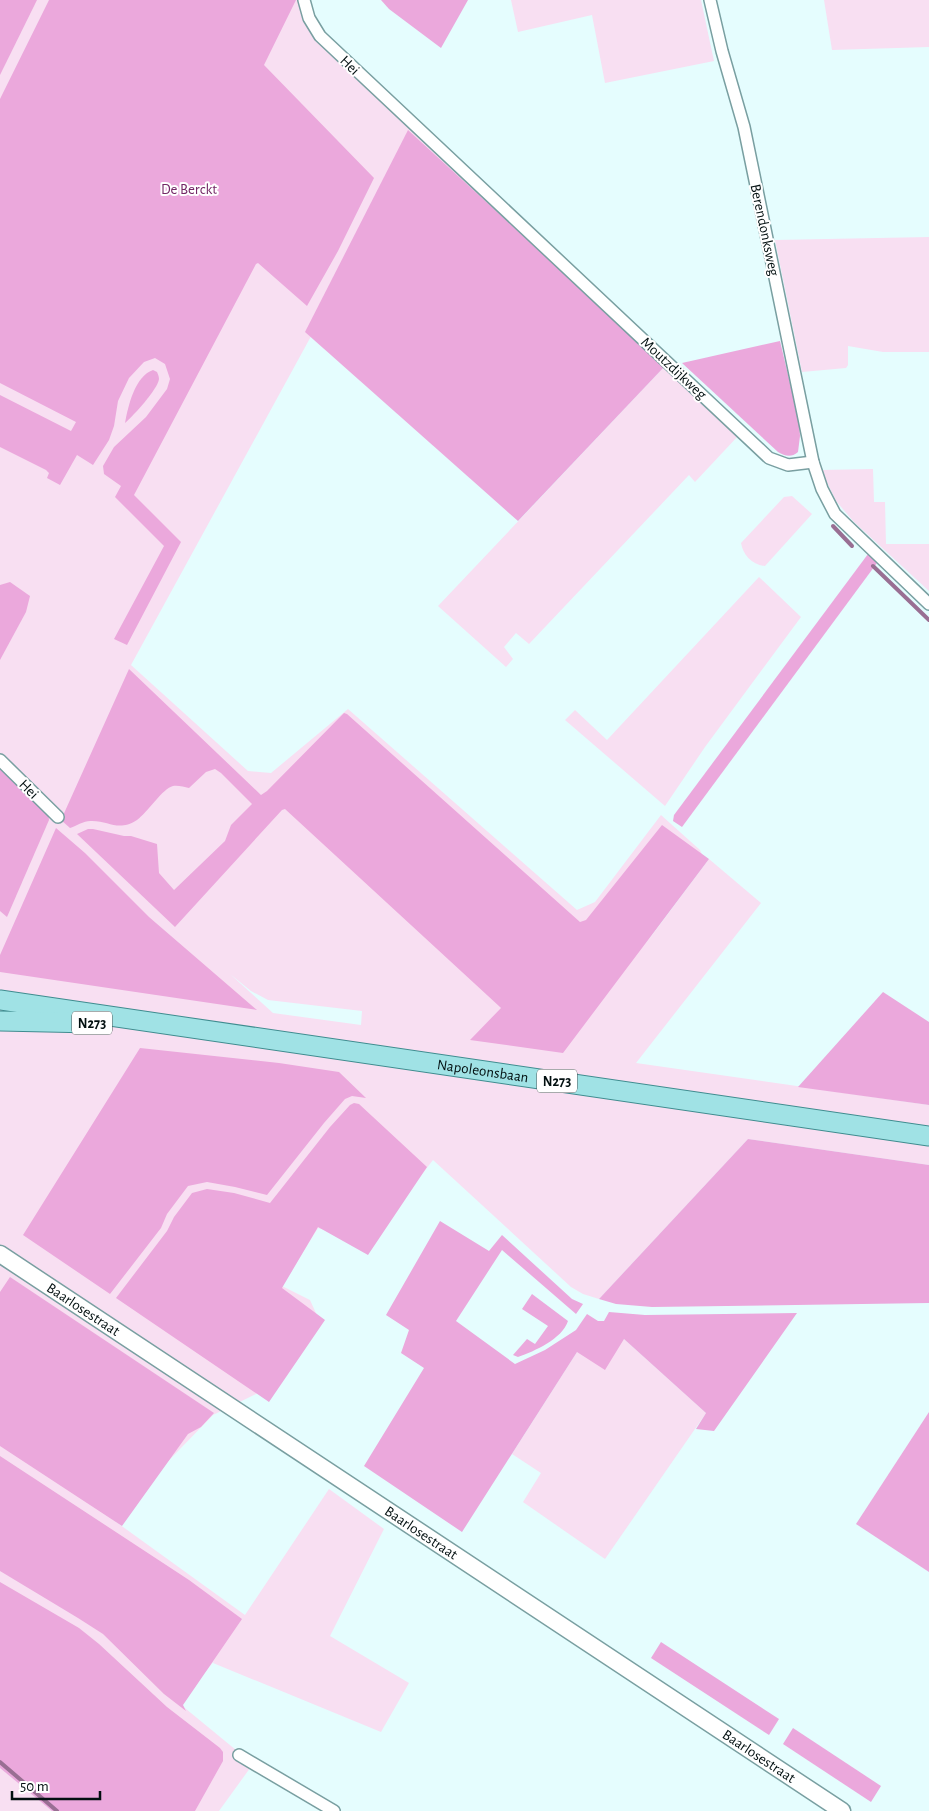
<svg xmlns="http://www.w3.org/2000/svg" width="929" height="1811" font-family="'Alegreya Sans',sans-serif">
	<style>
		.green { fill: #f8dff2; fill-rule: evenodd }
		.forest { fill: #eba8dc }
		.lines { fill: none; stroke-linecap: round; stroke-linejoin: round }
		.stream { stroke: #996f93; stroke-width: 4 }
		.street-casing { stroke: #799fa1; stroke-width: 14 }
		.secondary-casing { stroke: #799fa1; stroke-width: 19 }
		.primary-casing { stroke: #3f8c8f; stroke-width: 21 }
		.street { stroke: #fff; stroke-width: 11 }
		.secondary { stroke: #fff; stroke-width: 16 }
		.primary { stroke: #a0e2e5; stroke-width: 19 }
		.labels { text-anchor: middle; stroke-width: 4; stroke-linejoin: round; paint-order: stroke }
		.shield { fill: #fff; stroke: #4e5758; stroke-width: 1 }
		.shield-label { font-size: 14px; font-weight: bold; fill: #020f10 }
		.street-label { font-size: 15px; fill: #020f10; stroke: #fff }
		.park-label { font-size: 15px; fill: #732766; stroke: #fff }
	</style>
	<rect width="100%" height="100%" fill="#e5fdfe"/>
	<g class="green">
		<path d="M 0,0 L 307,0 L 316,24 L 409,120 L 654,355 L 315,329 L 131,665 L 248,771 L 271,773 L 348,709 L 577,910 L 595,902 L 661,815 L 700,850 L 705,861 L 644,946 L 709,859 L 761,903 L 636,1063 L 929,1105 L 929,1126 L 322,1040 L 929,1142 L 929,1165 L 748,1139 L 599,1299 L 583,1294 L 571,1287 L 433,1160 L 369,1243 L 318,1228 L 282,1286 L 310,1300 L 320,1322 L 266,1389 L 213,1415 L 112,1519 L 245,1615 L 329,1489 L 384,1529 L 330,1636 L 409,1683 L 381,1732 L 213,1663 L 214,1661 L 180,1704 L 253,1764 L 219,1811 L 63,1811 L 0,1761 ZM 230,974 L 251,991 L 268,1000 L 362,1011 L 361,1025 L 273,1013 Z"/>
		<polygon points="511,0 701,0 714,61 605,83 592,15 518,32"/>
		<polygon points="824,0 929,0 929,47 832,50"/>
		<polygon points="929,237 929,352 883,352 848,346 848,365 846,368 802,372 775,240"/>
		<polygon points="665,366 739,435 695,482 689,475 529,644 516,633 504,647 513,659 506,667 438,606"/>
		<polygon points="873,469 874,502 885,502 886,544 929,544 929,591 854,522 836,501 821,470"/>
		<path d="M 792,496 L 812,514 L 765,566 C 752,565 743,555 741,543 L 784,497 Z"/>
		<polygon points="759,577 801,617 705,747 665,806 565,720 575,710 607,740"/>
		<polygon points="624,1339 706,1413 605,1559 523,1502 541,1473 512,1454 577,1352"/>
		<polygon points="0,1768 4,1771 52,1811 0,1811"/>
	</g>
	<g class="forest">
		<polygon points="0,0 37,0 0,75"/>
		<polygon points="49,0 296,0 264,65 374,178 338,251 307,306 258,263 256,264 134,495 181,542 127,645 114,639 164,546 115,497 121,486 104,474 103,466 114,447 146,417 167,389 170,379 165,364 155,358 144,362 129,378 118,401 114,426 109,440 93,465 77,455 60,485 47,478 49,473 46,470 0,447 0,395 71,431 76,422 0,383 0,99"/>
		<polygon points="381,0 468,0 441,48 389,9"/>
		<polygon points="408,130 665,366 518,521 305,332"/>
		<path d="M 780,341 L 799,421 L 800,436 L 798,452 C 791,458 785,456 778,452 L 682,363 Z"/>
		<path d="M 153,370 L 157,372 C 158,374 159,377 159,379 C 158,389 133,416 125,423 C 128,406 135,376 153,370 Z"/>
		<polygon points="868,554 877,563 682,827 673,821 674,815"/>
		<polygon points="10,582 30,596 26,612 0,660 0,585"/>
		<path d="M 129,669 L 261,795 L 267,791 L 342,715 L 344,713 L 347,714 L 580,922 L 586,920 L 662,825 L 709,859 L 563,1053 L 470,1040 L 501,1008 L 500,1007 L 285,809 L 282,810 L 175,927 L 77,834 L 88,829 L 93,829 L 124,836 L 131,836 L 157,844 L 159,873 L 174,890 L 225,841 L 231,825 L 252,804 L 221,773 L 215,769 L 206,772 L 189,788 C 184,787 178,785 173,786 C 163,788 147,813 137,820 C 118,832 110,821 92,821 C 85,820 76,826 70,828 L 61,820 Z"/>
		<polygon points="0,764 48,811 49,820 7,917 0,911"/>
		<polygon points="56,828 85,853 149,917 257,1010 0,972 0,955"/>
		<polygon points="883,992 929,1022 929,1105 798,1087"/>
		<polygon points="140,1048 279,1063 339,1072 366,1098 352,1096 345,1099 324,1123 267,1195 235,1187 207,1182 188,1186 167,1214 161,1228 110,1294 23,1235"/>
		<polygon points="354,1103 359,1104 427,1167 368,1255 318,1227 282,1288 325,1320 269,1402 116,1298 167,1231 174,1217 192,1193 207,1189 234,1193 270,1203 330,1127 350,1105"/>
		<polygon points="748,1139 929,1165 929,1303 652,1307 616,1304 599,1299"/>
		<polygon points="440,1221 489,1251 502,1235 572,1299 583,1304 576,1314 502,1250 456,1321 515,1364 545,1350 576,1330 587,1314 598,1321 604,1321 609,1312 645,1315 797,1313 714,1431 696,1429 706,1413 624,1339 605,1370 577,1352 462,1532 364,1466 424,1368 401,1353 409,1330 386,1315"/>
		<polygon points="10,1277 214,1413 201,1427 188,1434 122,1526 0,1446 0,1292"/>
		<path d="M 532,1294 L 568,1321 C 562,1339 535,1351 518,1357 L 513,1355 L 527,1339 L 535,1344 L 548,1326 L 522,1309 Z"/>
		<polygon points="929,1412 929,1572 856,1524"/>
		<polygon points="0,1456 189,1580 242,1619 183,1705 186,1711 164,1694 103,1634 78,1618 0,1571"/>
		<polygon points="0,1582 79,1628 99,1644 167,1707 220,1748 223,1752 223,1761 195,1811 52,1811 0,1768"/>
		<polygon points="661,1642 779,1719 769,1735 651,1658"/>
		<polygon points="793,1728 881,1786 871,1802 783,1744"/>
	</g>
	<g class="lines">
		<g class="stream">
			<polyline points="833,526 852,546"/>
			<polyline points="873,566 929,620"/>
			<polyline points="0,1762 57,1811"/>
		</g>
		<defs>
			<g id="street">
				<polyline points="304,0 309,18 320,36 769,458 788,465 813,462"/>
				<polyline points="710,0 722,51 744,127 813,462 822,489 835,514 929,604"/>
				<polyline points="0,760 58,817"/>
				<polyline points="239,1755 334,1811"/>
			</g>
			<g id="secondary">
				<path id="s1" d="M 0,1254 L 842,1811"/>
			</g>
			<g id="primary">
				<path id="s2" d="M 0,1000 L 929,1136"/>
				<polyline points="0,1021 93,1023"/>
			</g>
		</defs>
		<use href="#street" class="street-casing"/>
		<use href="#secondary" class="secondary-casing"/>
		<use href="#primary" class="primary-casing"/>
		<use href="#street" class="street"/>
		<use href="#secondary" class="secondary"/>
		<use href="#primary" class="primary"/>
	</g>
	<g class="labels">
		<g class="shield">
			<rect x="72" y="1011.5" width="40" height="23" rx="4"/>
			<rect x="537" y="1069.5" width="40" height="23" rx="4"/>
		</g>
		<g class="shield-label">
			<text x="92" y="1028">N273</text>
			<text x="557" y="1086">N273</text>
		</g>
		<g class="street-label">
			<text transform="translate(350 65) rotate(44)" y="5">Hei</text>
			<text transform="translate(765 230) rotate(78)" y="5">Berendonksweg</text>
			<text transform="translate(674 368) rotate(43)" y="5">Moutzdijkweg</text>
			<text transform="translate(29 789) rotate(45)" y="5">Hei</text>
			<text dy="5" stroke="none"><textPath href="#s2" startOffset="488">Napoleonsbaan</textPath></text>
			<text dy="5" stroke="none"><textPath href="#s1" startOffset="100">Baarlosestraat</textPath></text>
			<text dy="5" stroke="none"><textPath href="#s1" startOffset="505">Baarlosestraat</textPath></text>
			<text dy="5" stroke="none"><textPath href="#s1" startOffset="910">Baarlosestraat</textPath></text>
		</g>
		<g class="park-label">
			<text x="189" y="194">De Berckt</text>
		</g>
	</g>
	<path d="M12 1791v8h88v-8" fill="none" stroke="#020f10" stroke-width="2.5"/>
	<text x="20" y="1791" font-size="15" fill="#020f10" stroke="#ffffff" stroke-width="4" paint-order="stroke">50 m</text>
</svg>
